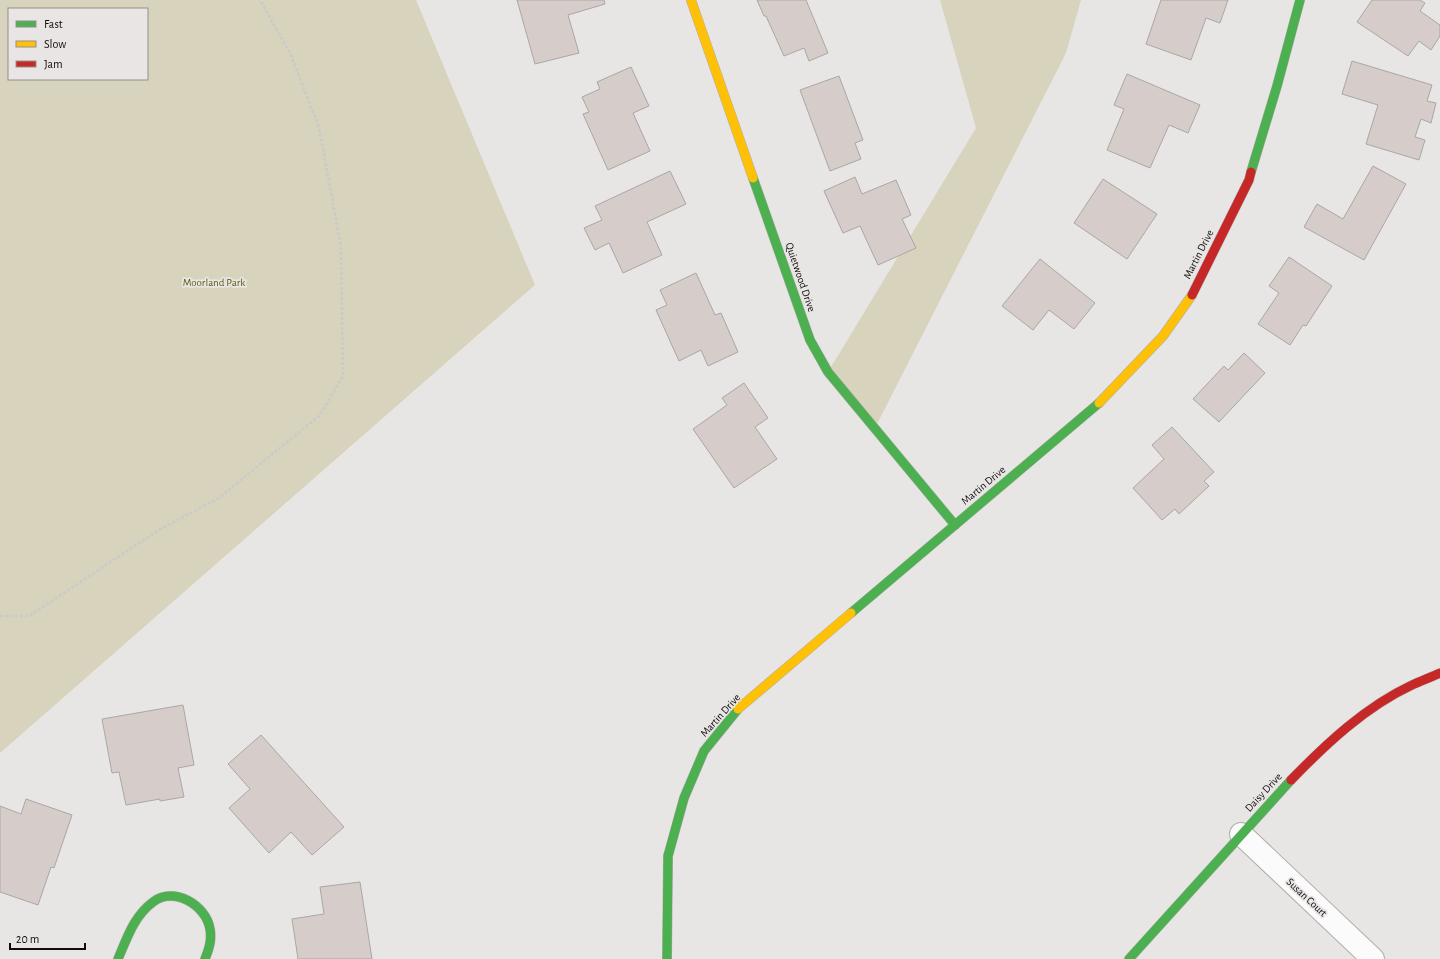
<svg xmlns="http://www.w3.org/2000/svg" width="1440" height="959" font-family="'Alegreya Sans',sans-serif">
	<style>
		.green { fill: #d7d3bc; fill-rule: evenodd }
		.building { fill: #d6ccca; stroke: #a9a7a6 }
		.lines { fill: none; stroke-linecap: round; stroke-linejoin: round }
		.street-casing { stroke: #b0aead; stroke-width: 24 }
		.fast-casing { stroke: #b0aead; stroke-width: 10 }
		.slow-casing { stroke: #b0aead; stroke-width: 10 }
		.jam-casing { stroke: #b0aead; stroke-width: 10 }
		.path { stroke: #cbcaca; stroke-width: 2.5; stroke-dasharray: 3 2; stroke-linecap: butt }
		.street { stroke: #fcfbfb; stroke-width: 22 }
		.fast { stroke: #4caf50; stroke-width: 9 }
		.slow { stroke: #ffc107; stroke-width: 9 }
		.jam { stroke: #c62828; stroke-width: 9 }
		.labels { text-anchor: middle; stroke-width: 3.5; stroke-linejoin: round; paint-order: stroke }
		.street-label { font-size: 11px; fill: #0e0d0c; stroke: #e9e5e4 }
		.park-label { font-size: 11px; fill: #61590e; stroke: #e9e5e4 }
	</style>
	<rect width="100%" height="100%" fill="#e8e6e5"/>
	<g class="green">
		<path d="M 0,0 L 416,0 L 535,285 L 0,753 ZM 9,9 L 147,9 L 147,79 L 9,79 Z"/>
		<polygon points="940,0 1081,0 1066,53 875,428 828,372 976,128"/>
	</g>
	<g class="building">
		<polygon points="517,0 604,0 605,4 568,15 579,53 535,64"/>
		<polygon points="757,0 806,0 828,53 809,61 804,48 784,56 766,16 764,16"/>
		<polygon points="1161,0 1228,0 1220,23 1206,18 1191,60 1146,44"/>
		<polygon points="1372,0 1420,0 1425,3 1420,11 1440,25 1440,36 1431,50 1419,41 1408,56 1357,22"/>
		<polygon points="1352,61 1432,85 1427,101 1436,103 1431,123 1421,119 1415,137 1425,140 1419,160 1366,144 1378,105 1342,94"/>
		<polygon points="631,67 649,106 633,113 650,151 608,170 583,114 589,112 582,97 600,89 597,82"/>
		<polygon points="1127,74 1200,105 1188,133 1169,125 1150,168 1107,150 1124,109 1114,105"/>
		<polygon points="839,76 863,140 855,143 861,159 830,171 800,90"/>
		<polygon points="1373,166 1406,184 1364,260 1304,227 1317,204 1343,219"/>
		<polygon points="670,171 686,204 647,222 662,255 623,273 609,243 595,250 584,228 602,220 595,206"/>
		<polygon points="855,177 862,194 896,180 911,215 902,219 916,248 878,265 860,226 843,233 824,191"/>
		<polygon points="1103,179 1157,214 1127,259 1074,223"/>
		<polygon points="1289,257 1332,286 1306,326 1303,325 1290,345 1258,324 1279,293 1269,286"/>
		<polygon points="1040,259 1095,303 1074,329 1049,310 1033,330 1002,306"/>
		<polygon points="696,273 715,315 721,313 738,352 708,366 701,350 679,361 656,310 667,305 660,290"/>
		<polygon points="1244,353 1265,373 1219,422 1193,399 1224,366 1228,370"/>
		<polygon points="744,383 768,418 755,427 777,459 734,488 693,429 727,405 722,398"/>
		<polygon points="1172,427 1214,472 1204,481 1209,486 1179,514 1175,509 1162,520 1133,488 1164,459 1152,445"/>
		<polygon points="183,705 194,765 178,768 184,797 160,801 160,799 126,805 119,772 112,773 102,719"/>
		<polygon points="261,735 344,827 312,855 291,832 269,853 229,808 250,789 228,764"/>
		<polygon points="26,799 72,815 54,868 51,867 38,905 0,892 0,806 21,814"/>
		<polygon points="360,882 372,959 298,959 292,919 324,914 320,887"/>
	</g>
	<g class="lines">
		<defs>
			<polyline id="street" points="1241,834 1373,959"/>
			<g id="fast">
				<polyline points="1251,172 1277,86 1300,0"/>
				<polyline points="753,178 810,340 828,372 955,525"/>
				<polyline points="851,613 1099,403"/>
				<path d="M 118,959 C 127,938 134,916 153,902 C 174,886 206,905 210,929 C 212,940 209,949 205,959"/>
				<polyline points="667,959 668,856 684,798 704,751 738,709"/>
				<polyline points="1129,959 1291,780"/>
			</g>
			<g id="slow">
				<polyline points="691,0 753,178"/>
				<polyline points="1099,403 1163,336 1192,295"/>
				<polyline points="738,709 851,613"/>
			</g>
			<g id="jam">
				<polyline points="1192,295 1249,180 1251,172"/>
				<path d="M 1291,780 C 1326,744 1365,707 1412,685 C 1421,681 1431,677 1440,673"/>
			</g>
		</defs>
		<use href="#street" class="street-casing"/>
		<use href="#fast" class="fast-casing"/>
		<use href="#slow" class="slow-casing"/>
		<use href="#jam" class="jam-casing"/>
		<polyline class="path" points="0,616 29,616 162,528 219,498 320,415 343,376 341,247 319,127 290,53 260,0"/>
		<use href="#street" class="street"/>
		<use href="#fast" class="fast"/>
		<use href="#slow" class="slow"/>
		<use href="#jam" class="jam"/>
	</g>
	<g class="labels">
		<g class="street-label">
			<text transform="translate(1198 254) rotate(-63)" y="4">Martin Drive</text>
			<text transform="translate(801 277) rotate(71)" y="4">Quietwood Drive</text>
			<text transform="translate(983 485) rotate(-40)" y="4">Martin Drive</text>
			<text transform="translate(720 715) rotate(-48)" y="4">Martin Drive</text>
			<text transform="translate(1263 792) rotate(-47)" y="4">Daisy Drive</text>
			<text transform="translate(1307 897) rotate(43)" y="4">Susan Court</text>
		</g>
		<g class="park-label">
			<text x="214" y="286">Moorland Park</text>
		</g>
	</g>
	<rect x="8" y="8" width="140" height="72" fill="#e9e5e4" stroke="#918f8e"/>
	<rect x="16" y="21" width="20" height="6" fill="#4caf50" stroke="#918f8e"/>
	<text x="44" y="28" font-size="12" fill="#0e0d0c">Fast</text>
	<rect x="16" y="41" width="20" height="6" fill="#ffc107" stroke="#918f8e"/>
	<text x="44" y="48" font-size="12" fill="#0e0d0c">Slow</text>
	<rect x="16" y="61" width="20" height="6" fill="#c62828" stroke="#918f8e"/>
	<text x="44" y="68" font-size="12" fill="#0e0d0c">Jam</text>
	<path d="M10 943v6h75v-6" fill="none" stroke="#0e0d0c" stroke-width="2"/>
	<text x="16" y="943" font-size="12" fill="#0e0d0c" stroke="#e9e5e4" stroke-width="3" paint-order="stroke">20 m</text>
</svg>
